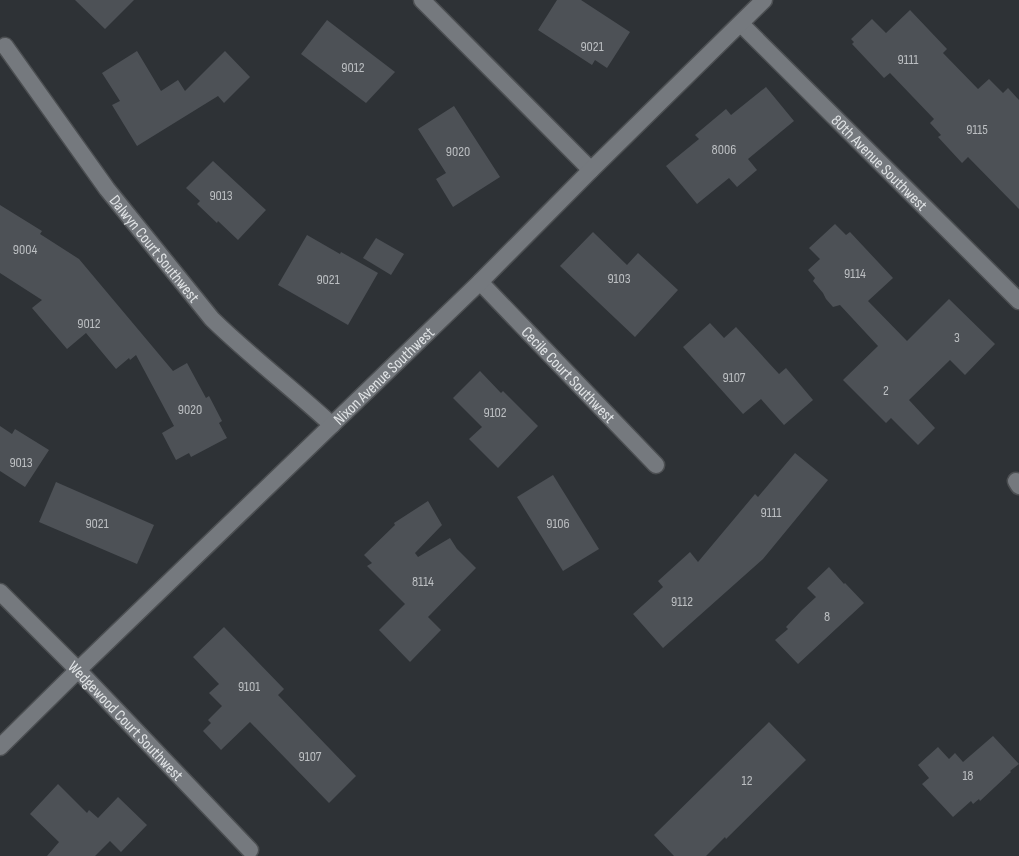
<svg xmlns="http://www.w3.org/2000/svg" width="1019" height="856" font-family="'Sofia Sans Condensed',sans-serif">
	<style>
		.building { fill: #4d5156 }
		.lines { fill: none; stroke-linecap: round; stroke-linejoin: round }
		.minor-casing { stroke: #4c4f52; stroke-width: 19 }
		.minor { stroke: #75797e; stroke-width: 16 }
		.labels { text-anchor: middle; stroke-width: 5; stroke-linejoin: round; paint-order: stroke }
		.number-label { font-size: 14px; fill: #bcbfc2 }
		.street-label { font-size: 16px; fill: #e1e4e6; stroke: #2e3236 }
	</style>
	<rect width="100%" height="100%" fill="#2e3236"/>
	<g class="building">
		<polygon points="75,0 134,0 105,29"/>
		<polygon points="557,0 581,0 630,32 607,68 595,60 592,65 538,30"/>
		<polygon points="910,10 947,49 943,53 978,89 989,79 1003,93 1008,88 1019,100 1019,209 968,157 962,163 938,137 941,135 930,123 934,119 890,73 884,78 852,44 854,42 851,39 872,19 886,33"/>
		<polygon points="327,20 395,72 366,103 301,54"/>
		<polygon points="137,51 161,91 178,80 185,91 225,51 250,77 224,103 218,96 137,146 112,105 120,101 102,73"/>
		<polygon points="766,87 794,121 748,159 757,170 737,187 729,178 697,204 666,166 699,139 695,135 726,109 731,115"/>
		<polygon points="454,106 500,177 453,207 436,179 446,173 418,129"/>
		<polygon points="213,161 266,210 238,240 218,221 217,223 197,204 200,201 186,188"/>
		<polygon points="0,205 42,231 40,234 79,259 173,371 187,363 206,398 209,396 222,421 219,423 227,438 191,457 189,453 176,460 162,433 174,426 136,355 130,360 129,358 116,369 86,333 67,349 32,308 42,300 0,273"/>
		<polygon points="835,224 846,235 850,232 893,278 868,301 907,341 949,299 995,344 965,375 950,360 909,400 935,428 918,445 891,418 886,423 843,380 878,346 840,305 833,307 826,299 823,293 813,281 815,278 808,270 820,259 809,248"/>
		<polygon points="593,232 627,265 638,253 678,290 635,337 560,266"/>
		<polygon points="307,235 340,254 341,252 378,273 348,325 278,285"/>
		<polygon points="376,238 404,254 391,275 363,258"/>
		<polygon points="710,323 724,338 736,327 779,374 786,368 813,400 784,425 761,399 743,414 683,347"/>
		<polygon points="480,371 501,393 503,391 538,426 498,468 469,439 482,427 453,398"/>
		<polygon points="0,426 12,434 15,429 49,450 25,487 0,471"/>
		<polygon points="795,453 828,480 763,559 663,648 633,614 663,587 658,581 690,552 698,562 755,494 758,497"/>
		<polygon points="553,475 599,549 563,571 517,497"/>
		<polygon points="56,482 154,525 137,564 39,522"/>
		<polygon points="428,501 442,525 415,553 418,557 450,538 457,549 476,568 428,617 441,630 410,662 379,630 405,604 367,566 372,563 364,555 395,525 394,523"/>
		<polygon points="829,567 844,584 845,583 864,603 798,664 775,640 788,629 786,627 802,610 816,597 807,588"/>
		<polygon points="224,627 284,689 278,695 356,776 329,803 250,722 221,750 203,731 211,723 208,720 222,706 209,693 219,684 193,657"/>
		<polygon points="769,722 806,760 726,839 725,837 706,856 674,856 654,835"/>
		<polygon points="993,736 1019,764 1010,771 1011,772 980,801 979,799 973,804 971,801 953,817 922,784 929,778 918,765 938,747 949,759 955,753 963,762"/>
		<polygon points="58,784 87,813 89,810 98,818 118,797 147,825 121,852 110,841 95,856 47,856 59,842 30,814"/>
	</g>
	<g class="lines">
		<defs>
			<g id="minor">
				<polyline points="422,0 591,170"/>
				<path id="s1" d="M 741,24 L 1019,301"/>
				<path id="s2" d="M 5,46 L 107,189 L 212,319 C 250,356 293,389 332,425"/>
				<path id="s3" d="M 480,282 L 656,465"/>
				<polyline points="1016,481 1019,486"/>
				<path id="s4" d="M 0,592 L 78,670 L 250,850"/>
				<path id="s5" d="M 0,747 L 78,670 L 480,282 L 591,170 L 764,0"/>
			</g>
		</defs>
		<use href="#minor" class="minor-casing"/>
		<use href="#minor" class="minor"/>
	</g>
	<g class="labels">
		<g class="number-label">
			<text x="592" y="51">9021</text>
			<text x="908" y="64">9111</text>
			<text x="353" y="72">9012</text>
			<text x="977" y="134">9115</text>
			<text x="724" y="154">8006</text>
			<text x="458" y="156">9020</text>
			<text x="221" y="200">9013</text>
			<text x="25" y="254">9004</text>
			<text x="855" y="278">9114</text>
			<text x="619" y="283">9103</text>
			<text x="328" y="284">9021</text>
			<text x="89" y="328">9012</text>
			<text x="957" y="342">3</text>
			<text x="734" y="382">9107</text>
			<text x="886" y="395">2</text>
			<text x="190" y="414">9020</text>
			<text x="495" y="417">9102</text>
			<text x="21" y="467">9013</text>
			<text x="771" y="517">9111</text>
			<text x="97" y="528">9021</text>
			<text x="558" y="528">9106</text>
			<text x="423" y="586">8114</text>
			<text x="682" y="606">9112</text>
			<text x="827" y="621">8</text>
			<text x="249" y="691">9101</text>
			<text x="310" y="761">9107</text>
			<text x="968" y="780">18</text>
			<text x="747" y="785">12</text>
		</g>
		<g class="street-label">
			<text dy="6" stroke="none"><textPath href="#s1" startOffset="196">80th Avenue Southwest</textPath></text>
			<text dy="6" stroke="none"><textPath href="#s2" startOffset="252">Dalwyn Court Southwest</textPath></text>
			<text dy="6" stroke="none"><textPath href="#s3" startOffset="128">Cecile Court Southwest</textPath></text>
			<text dy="6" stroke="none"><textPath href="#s5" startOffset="534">Nixon Avenue Southwest</textPath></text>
			<text dy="6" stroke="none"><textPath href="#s4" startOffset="180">Wedgewood Court Southwest</textPath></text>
		</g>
	</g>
</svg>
